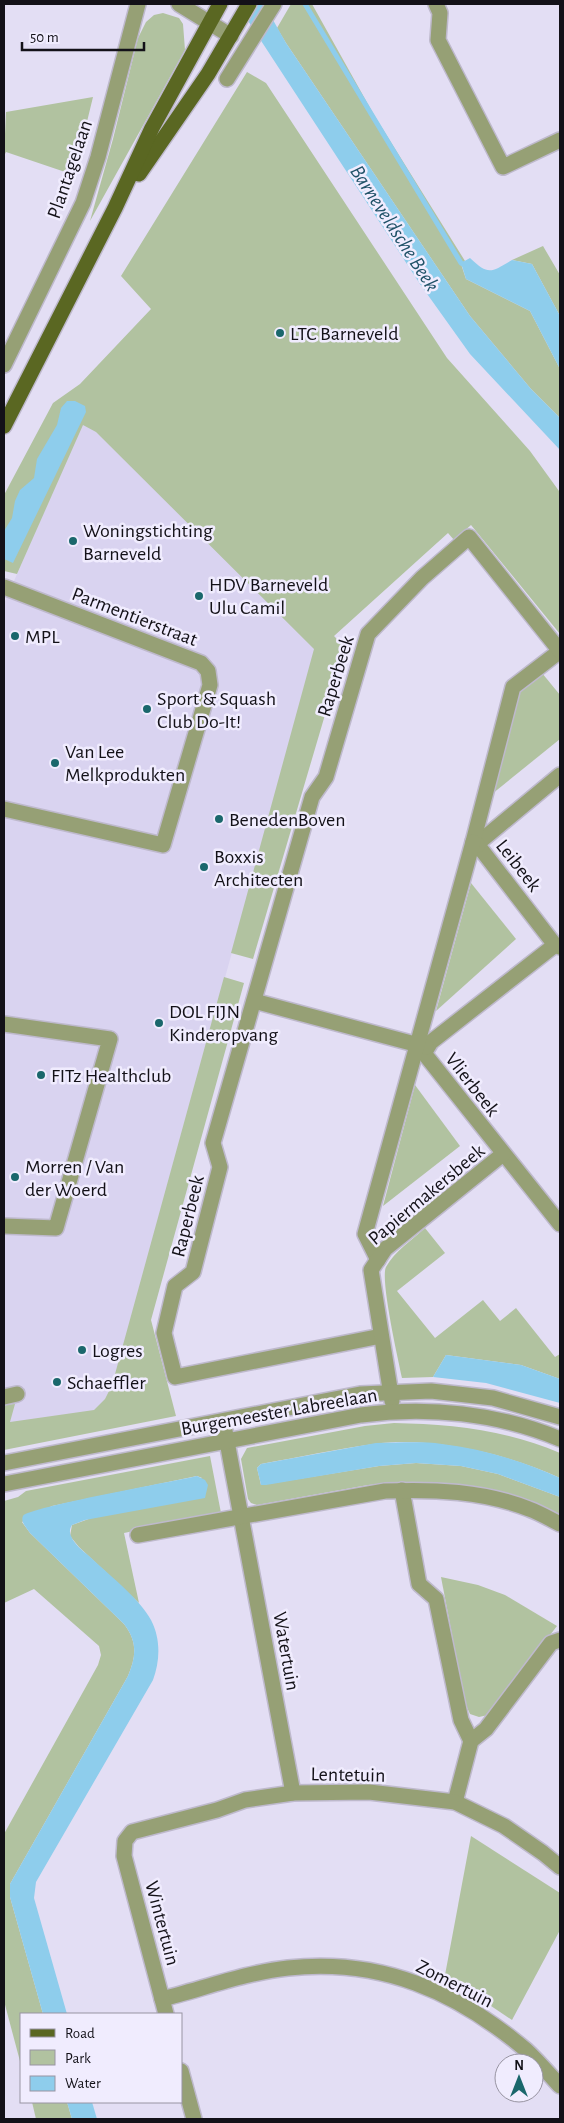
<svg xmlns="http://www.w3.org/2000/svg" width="564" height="2123" font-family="'Alegreya Sans',sans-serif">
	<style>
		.built { fill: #d9d3f0 }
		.green { fill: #b1c2a0 }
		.water { fill: #8ecdec }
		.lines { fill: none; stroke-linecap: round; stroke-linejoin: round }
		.stream { stroke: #8ecdec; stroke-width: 5 }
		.minor-casing { stroke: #beb9cc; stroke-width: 18 }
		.major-casing { stroke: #beb9cc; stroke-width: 18 }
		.minor { stroke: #96a075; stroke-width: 15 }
		.major { stroke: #5a6722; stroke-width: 15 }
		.poi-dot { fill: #1a676c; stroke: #f0ecfe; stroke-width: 2 }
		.labels { text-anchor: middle; stroke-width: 5; stroke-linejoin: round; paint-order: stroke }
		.street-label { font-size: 20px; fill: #131118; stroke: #f0ecfe }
		.poi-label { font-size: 20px; fill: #131118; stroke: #f0ecfe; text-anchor: start }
		.water-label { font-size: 21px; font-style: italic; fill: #205268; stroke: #f0ecfe }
	</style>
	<rect width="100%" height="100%" fill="#e3def4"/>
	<polygon class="built" points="84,420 317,645 174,1162 109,1419 4,1446 4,604"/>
	<g class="green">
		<polygon points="291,4 312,4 374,115 465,261 461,264 466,279 530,311 560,369 560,418 531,389 470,316 286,43 277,28"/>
		<polygon points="163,13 179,18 183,24 185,50 90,221 113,139 138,38 146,22 154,15"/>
		<polygon points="247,72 266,83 447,358 530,451 559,491 560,634 471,525 454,540 448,533 334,636 345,647 253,959 231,953 314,649 96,432 83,425 17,574 4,571 4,495 53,403 80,384 151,309 121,276"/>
		<polygon points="93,97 74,175 6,152 4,156 6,112"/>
		<polygon points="543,246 560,275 560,316 532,264 512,260"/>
		<polygon points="542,673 560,695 560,739 492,794 519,691"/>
		<polygon points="471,883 516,939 436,1011"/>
		<polygon points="224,977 244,983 151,1320 176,1416 4,1450 4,1405 15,1404 10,1422 94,1410 105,1399 112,1385"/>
		<polygon points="415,1085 460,1146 383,1206"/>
		<path d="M 425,1228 L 445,1253 L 397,1291 L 435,1338 L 483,1300 L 500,1321 L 516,1308 L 555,1357 L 560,1354 L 560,1379 L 521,1365 L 446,1355 L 433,1377 L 402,1378 C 398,1359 380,1279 386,1267 C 395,1251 412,1240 425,1228 Z"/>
		<path d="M 394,1423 C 451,1424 507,1430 560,1453 L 560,1478 C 509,1454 431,1436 374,1444 C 337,1449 299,1457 261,1464 L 257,1468 L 261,1485 L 379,1466 L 416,1463 L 461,1466 L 498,1474 L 560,1497 L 560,1516 L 494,1492 L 439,1483 L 407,1482 L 368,1485 L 257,1505 L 251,1503 L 248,1499 L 241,1459 L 247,1448 L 365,1426 Z"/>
		<path d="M 210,1456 L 221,1513 L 124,1533 L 139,1603 L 79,1547 L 70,1536 L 72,1525 L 202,1478 L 197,1476 L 52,1506 L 22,1522 L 30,1533 L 124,1624 C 138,1642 136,1657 128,1676 L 10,1884 L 10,1897 L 43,2014 L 21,2014 L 21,2065 L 4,2001 L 4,1834 L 98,1665 L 101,1655 L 99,1646 L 34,1589 L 4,1603 L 4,1501 L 18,1497 L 26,1491 Z"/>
		<polygon points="441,1577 478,1585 505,1595 557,1626 488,1715 479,1717 470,1714 465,1703"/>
		<polygon points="471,1836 560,1893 560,1930 512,2020 445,1975"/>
		<polygon points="32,2102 67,2102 72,2119 36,2119"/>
	</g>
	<g class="water">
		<polygon points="237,4 264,4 286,43 470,316 531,389 560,418 560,450 470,354 420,284"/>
		<path d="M 470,258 C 489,276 491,272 512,260 L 532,264 L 560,316 L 560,369 L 530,311 L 466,279 L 461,263 Z"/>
		<polygon points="67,401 75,401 85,406 86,412 13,563 4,559 4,531 12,518 15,501 20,490 34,478 37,459 57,425 61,408"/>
		<polygon points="446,1355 521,1365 560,1379 560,1403 486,1383 433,1377"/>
		<path d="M 376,1443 C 398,1443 421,1441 442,1444 C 483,1449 523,1461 560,1478 L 560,1497 L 498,1474 L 461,1466 L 416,1463 L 379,1466 L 266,1485 L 261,1485 L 257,1468 L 261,1464 Z"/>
		<path d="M 197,1476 L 205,1480 L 208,1485 L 205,1498 L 85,1520 L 72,1525 C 70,1528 69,1532 71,1536 C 74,1544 83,1551 89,1556 C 107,1573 140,1599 151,1620 C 161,1639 160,1661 153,1680 L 36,1882 L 34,1898 L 67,2014 L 43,2014 L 10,1897 L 10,1884 L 128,1676 C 136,1657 138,1642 124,1624 L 30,1533 C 27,1528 20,1522 23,1516 C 28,1507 177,1481 197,1476 Z"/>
		<polygon points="67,2102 92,2102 97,2119 72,2119"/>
	</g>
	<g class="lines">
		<polyline class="stream" points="305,4 461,263 467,266"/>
		<defs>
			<g id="minor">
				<polyline points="179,4 231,36"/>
				<polyline points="436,4 440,13 438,40 503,167 560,140"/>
				<polyline points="227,79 274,4"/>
				<polyline points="4,365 83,203 98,157 138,4"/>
				<polyline points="4,587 201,663 208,671 210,685 163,845 4,809"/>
				<polyline points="560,775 477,844 555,945 560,947"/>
				<polyline points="478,845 473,842 513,687 560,651"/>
				<polyline points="555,945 431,1042 425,1052 427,1057 560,1224"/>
				<polyline points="254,1001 426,1047"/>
				<polyline points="4,1024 110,1039 56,1228 4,1226"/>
				<polyline points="378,1260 365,1234 473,842"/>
				<polyline points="381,1336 175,1377 164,1333 175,1286 193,1272 220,1167 213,1143 312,797 326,777 368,634 422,578 469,537 560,651"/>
				<polyline points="4,1397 17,1394"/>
				<polyline points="392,1401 371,1270 385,1249 503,1154"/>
				<polyline points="225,1431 293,1793"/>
				<polyline points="4,1463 360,1394 431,1391 493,1398 560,1417"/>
				<path d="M 4,1484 L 361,1415 C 427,1406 498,1413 560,1439"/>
				<polyline points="402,1490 419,1584 436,1599 461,1720 471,1741"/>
				<path d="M 138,1535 L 385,1491 C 433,1489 484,1491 529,1509 C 540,1513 550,1519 560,1524"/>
				<polyline points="455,1802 471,1741 486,1729 551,1643 560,1640"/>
				<path d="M 162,1999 C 202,1989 248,1972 288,1968 C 381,1958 456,1991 526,2050 C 538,2061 549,2074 560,2086"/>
				<polyline points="166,2014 124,1856 125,1841 132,1832 217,1810 245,1800 293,1793 369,1792 455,1802 504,1826 543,1853 560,1867"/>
				<polyline points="181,2071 194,2119"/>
			</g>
			<g id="major">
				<polyline points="139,174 208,74 249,4"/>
				<polyline points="4,426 115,208 152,128 220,4"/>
			</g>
		</defs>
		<use href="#minor" class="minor-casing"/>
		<use href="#major" class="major-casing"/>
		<use href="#minor" class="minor"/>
		<use href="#major" class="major"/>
	</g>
	<g class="poi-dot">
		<circle cx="280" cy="333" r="5"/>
		<circle cx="73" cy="541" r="5"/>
		<circle cx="199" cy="596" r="5"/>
		<circle cx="15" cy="636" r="5"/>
		<circle cx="147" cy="709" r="5"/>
		<circle cx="55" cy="763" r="5"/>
		<circle cx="219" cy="819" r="5"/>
		<circle cx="204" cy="867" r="5"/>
		<circle cx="159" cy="1023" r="5"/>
		<circle cx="41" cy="1075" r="5"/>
		<circle cx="15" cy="1177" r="5"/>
		<circle cx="82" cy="1350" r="5"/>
		<circle cx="57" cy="1382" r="5"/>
	</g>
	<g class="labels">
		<g class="street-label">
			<text transform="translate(69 169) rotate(-71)" y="7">Plantagelaan</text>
			<text transform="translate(135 616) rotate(21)" y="7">Parmentierstraat</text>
			<text transform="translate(335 676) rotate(-73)" y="7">Raperbeek</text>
			<text transform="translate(519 865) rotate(52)" y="7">Leibeek</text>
			<text transform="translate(473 1084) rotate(52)" y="7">Vlierbeek</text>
			<text transform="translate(426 1194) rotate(-40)" y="7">Papiermakersbeek</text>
			<text transform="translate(187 1216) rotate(-76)" y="7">Raperbeek</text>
			<text transform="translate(279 1411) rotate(-10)" y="7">Burgemeester Labreelaan</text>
			<text transform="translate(287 1651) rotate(80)" y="7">Watertuin</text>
			<text transform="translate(348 1774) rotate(1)" y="7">Lentetuin</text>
			<text transform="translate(163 1923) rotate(75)" y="7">Wintertuin</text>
			<text transform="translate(455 1983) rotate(27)" y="7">Zomertuin</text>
		</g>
		<g class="poi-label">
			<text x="290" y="340">LTC Barneveld</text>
			<text x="83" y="537">Woningstichting<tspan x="83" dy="23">Barneveld</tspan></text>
			<text x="209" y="591">HDV Barneveld<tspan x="209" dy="23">Ulu Camil</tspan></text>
			<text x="25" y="643">MPL</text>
			<text x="157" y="705">Sport &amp; Squash<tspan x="157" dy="23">Club Do-It!</tspan></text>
			<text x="65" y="758">Van Lee<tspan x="65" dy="23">Melkprodukten</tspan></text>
			<text x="229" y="826">BenedenBoven</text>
			<text x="214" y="863">Boxxis<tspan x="214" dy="23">Architecten</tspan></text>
			<text x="169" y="1018">DOL FIJN<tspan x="169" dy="23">Kinderopvang</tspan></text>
			<text x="51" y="1082">FITz Healthclub</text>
			<text x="25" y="1173">Morren / Van<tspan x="25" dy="23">der Woerd</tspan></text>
			<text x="92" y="1357">Logres</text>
			<text x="67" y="1389">Schaeffler</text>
		</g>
		<g class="water-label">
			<text transform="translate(395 228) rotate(57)" y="7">Barneveldsche Beek</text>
		</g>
	</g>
	<rect width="564" height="2123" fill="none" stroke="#131118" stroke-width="10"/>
	<rect x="20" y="2013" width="162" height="90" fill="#f0ecfe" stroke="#9894a2"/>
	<rect x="30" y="2029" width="25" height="8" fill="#5a6722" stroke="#9894a2"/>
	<text x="65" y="2038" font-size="15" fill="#131118">Road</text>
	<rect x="30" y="2050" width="25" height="15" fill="#b1c2a0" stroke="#9894a2"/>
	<text x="65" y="2063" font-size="15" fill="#131118">Park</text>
	<rect x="30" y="2076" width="25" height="15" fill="#8ecdec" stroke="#9894a2"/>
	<text x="65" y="2088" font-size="15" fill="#131118">Water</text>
	<g transform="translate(519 2078)"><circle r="24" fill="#f0ecfe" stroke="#9894a2"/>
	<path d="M0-4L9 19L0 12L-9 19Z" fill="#1a676c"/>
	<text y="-8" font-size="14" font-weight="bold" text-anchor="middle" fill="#131118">N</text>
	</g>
	<path d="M22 42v8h122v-8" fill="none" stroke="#131118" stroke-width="2.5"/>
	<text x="30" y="42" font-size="15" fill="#131118" stroke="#f0ecfe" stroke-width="4" paint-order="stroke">50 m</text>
</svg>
